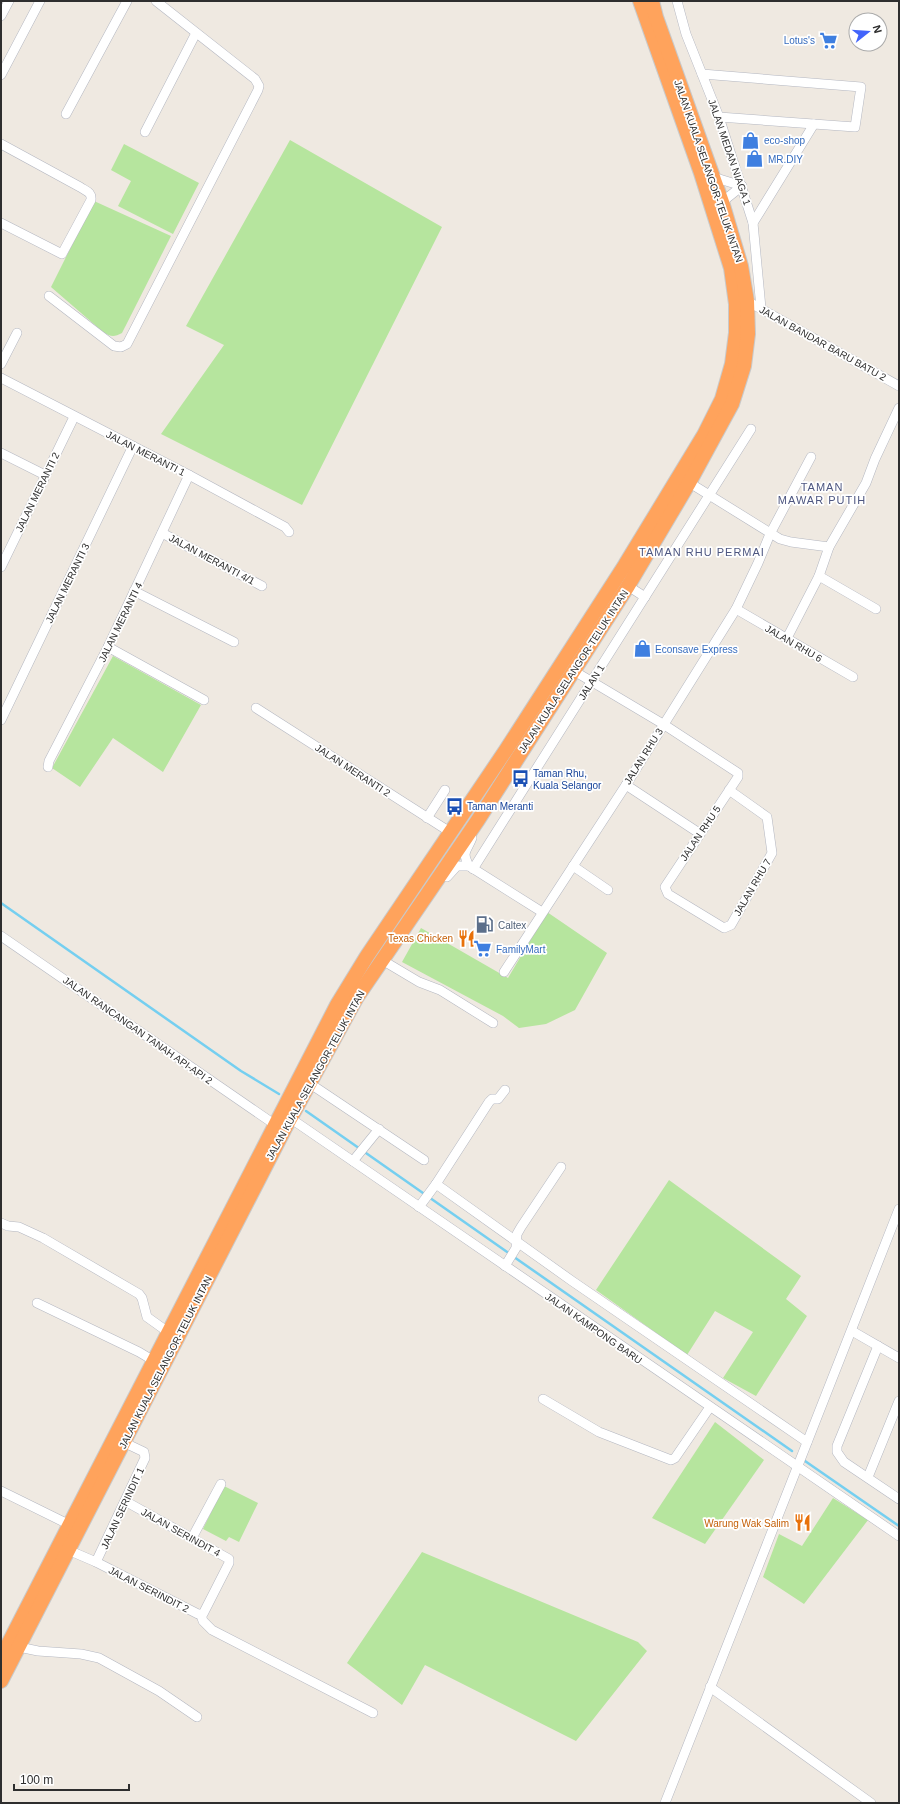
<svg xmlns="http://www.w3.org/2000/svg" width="900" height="1804" font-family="Helvetica,sans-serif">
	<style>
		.green { fill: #b6e59e }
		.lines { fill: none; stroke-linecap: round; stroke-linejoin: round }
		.stream { stroke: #75cff0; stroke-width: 2.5 }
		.minor-casing { stroke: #b4b7c1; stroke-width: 10 }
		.highway-casing { stroke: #c9c9c9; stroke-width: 16 }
		.minor { stroke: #fff; stroke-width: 9 }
		.highway { stroke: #ffa35c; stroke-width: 14 }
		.labels { text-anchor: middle; stroke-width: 3.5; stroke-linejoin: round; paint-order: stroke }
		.shop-label { font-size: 10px; fill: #366cbe; stroke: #fff; text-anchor: start }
		.street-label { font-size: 10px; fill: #2e2e2e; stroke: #fff }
		.transit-label { font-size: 10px; fill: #164399; stroke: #fff; text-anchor: start }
		.service-label { font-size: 10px; fill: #4e5e75; stroke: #fff; text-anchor: start }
		.food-label { font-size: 10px; fill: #c56008; stroke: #fff; text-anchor: end }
		.neighbourhood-label { font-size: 11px; letter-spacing: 1px; fill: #4d5680; stroke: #fff }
	</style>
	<rect width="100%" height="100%" fill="#efe9e1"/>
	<g class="green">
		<polygon points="290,140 442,227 302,505 161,434 224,345 186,326"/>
		<polygon points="124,144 199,183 173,234 118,206 131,181 111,170"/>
		<path d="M 94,201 L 171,236 L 122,333 C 114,337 111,337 103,332 L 51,287 Z"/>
		<polygon points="113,656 201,705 163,772 113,738 80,787 52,768"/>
		<polygon points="547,912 607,953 575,1010 546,1024 519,1028 503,1016 402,962 421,928 508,978"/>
		<polygon points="669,1180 801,1276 786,1299 807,1316 756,1396 723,1378 753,1332 715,1311 687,1355 596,1290"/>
		<polygon points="715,1422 764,1460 705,1544 652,1518"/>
		<polygon points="224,1486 258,1503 239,1542 229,1537 226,1541 203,1529"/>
		<polygon points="833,1498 868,1520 804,1604 763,1577 779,1534 802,1546"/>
		<polygon points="422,1552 638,1642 647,1651 576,1741 425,1665 402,1705 347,1663"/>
	</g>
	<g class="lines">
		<g class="stream">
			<polyline points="1,903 241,1071 279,1094"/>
			<polyline points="306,1111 510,1254"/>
			<polyline points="514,1257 792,1451"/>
			<polyline points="805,1461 899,1526"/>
		</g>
		<defs>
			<g id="minor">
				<polyline points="677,1 686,34 719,117 753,223 761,308"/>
				<polyline points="1,16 9,1"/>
				<polyline points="702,74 861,87 855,127 719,117"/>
				<polyline points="1,75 40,1"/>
				<polyline points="66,114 127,1"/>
				<polyline points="145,132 196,33"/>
				<path d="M 1,144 L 80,187 C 86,191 92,192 91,200 L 62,254 L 1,223"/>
				<polyline points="713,177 742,186"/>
				<polyline points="722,202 742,186"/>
				<polyline points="753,223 814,124"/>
				<polyline points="49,296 114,346 121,347 127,344 258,90 259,86 255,79 156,1"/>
				<polyline points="747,301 899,386"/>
				<polyline points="1,364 17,333"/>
				<polyline points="1,378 189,475 285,527 289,532"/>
				<polyline points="1,453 45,475"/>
				<polyline points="685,480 780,539 791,542 829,547"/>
				<polyline points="162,533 262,586"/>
				<polyline points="1,567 74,417"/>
				<polyline points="819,576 829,547 866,483 875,459 899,408"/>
				<polyline points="628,586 645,597"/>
				<polyline points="134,591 234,642"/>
				<polyline points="736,609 853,677"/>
				<polyline points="787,638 819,576 876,609"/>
				<polyline points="108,647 204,700"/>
				<polyline points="574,671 663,724 738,773 738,777 665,887 668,894 724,928 731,925 772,853 767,817 729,790"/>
				<polyline points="256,708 450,832"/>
				<polyline points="1,720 133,446"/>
				<polyline points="48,767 49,761 108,647 189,475"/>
				<polyline points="626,785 699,833"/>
				<polyline points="427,818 445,790"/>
				<path d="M 472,838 C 467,851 461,851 469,866 L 542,912"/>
				<polyline points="573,866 608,890"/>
				<polyline points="473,869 751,429"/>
				<polyline points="447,877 457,866 469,866"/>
				<polyline points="1,936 274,1124"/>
				<polyline points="382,960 419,982 440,990 493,1023"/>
				<polyline points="504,972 626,785 736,609 758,563 770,534 811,457"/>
				<polyline points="309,1083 424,1160"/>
				<polyline points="290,1118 899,1536"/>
				<polyline points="353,1161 379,1129"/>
				<polyline points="436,1184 572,1281 807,1442"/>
				<polyline points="419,1207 436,1184 489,1102 492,1099 498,1099 505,1090"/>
				<polyline points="1,1223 8,1226 19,1227 43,1238 139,1294 142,1298 147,1317 168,1332"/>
				<polyline points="505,1266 516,1248 517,1234 521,1227 561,1167"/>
				<polyline points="37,1303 139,1352 154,1361"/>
				<polyline points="852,1331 899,1358"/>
				<polyline points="878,1346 837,1446 837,1452 844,1462 899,1499"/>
				<polyline points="543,1399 599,1432 671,1460 675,1458 710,1407"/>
				<polyline points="868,1477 899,1401"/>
				<polyline points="1,1491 70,1525"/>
				<polyline points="192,1538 221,1484"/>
				<polyline points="68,1550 96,1562 198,1614 203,1614 229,1563 229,1559 125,1501"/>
				<polyline points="96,1562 145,1458 144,1452 123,1442"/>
				<polyline points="201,1615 203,1621 212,1630 373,1713"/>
				<polyline points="19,1647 38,1651 81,1654 99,1658 159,1691 197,1717"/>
				<polyline points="710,1687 871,1803"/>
				<polyline points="665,1803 899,1209"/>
			</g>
			<g id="highway">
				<polyline points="1,1658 337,1005 367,956 506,750 625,565 704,435 722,399 732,364 736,333 736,304 731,268 701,173 640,1"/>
				<polyline points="1,1681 284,1130 357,997 478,820 628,586 689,483 732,404 744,366 748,334 747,301 741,266 722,202 656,17 652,1"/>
			</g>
		</defs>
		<use href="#minor" class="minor-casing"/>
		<use href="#highway" class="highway-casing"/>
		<use href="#minor" class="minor"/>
		<use href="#highway" class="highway"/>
	</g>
	<defs>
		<symbol id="supermarket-bare" viewBox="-9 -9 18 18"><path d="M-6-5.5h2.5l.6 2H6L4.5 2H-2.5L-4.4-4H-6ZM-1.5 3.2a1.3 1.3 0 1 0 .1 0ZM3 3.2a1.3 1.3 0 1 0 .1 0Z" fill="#3f7fe0" stroke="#fff" stroke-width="2.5" paint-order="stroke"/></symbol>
		<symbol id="shop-bare" viewBox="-9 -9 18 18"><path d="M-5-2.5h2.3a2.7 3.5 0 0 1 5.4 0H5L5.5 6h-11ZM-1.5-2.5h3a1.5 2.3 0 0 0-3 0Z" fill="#3f7fe0" stroke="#fff" stroke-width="2.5" paint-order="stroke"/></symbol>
		<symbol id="bus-bare" viewBox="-9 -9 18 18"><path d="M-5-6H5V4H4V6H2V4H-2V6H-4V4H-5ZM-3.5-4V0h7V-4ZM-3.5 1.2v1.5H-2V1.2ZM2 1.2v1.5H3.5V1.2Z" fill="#1a4fb4" stroke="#fff" stroke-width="2.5" paint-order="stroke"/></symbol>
		<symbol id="fuel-bare" viewBox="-9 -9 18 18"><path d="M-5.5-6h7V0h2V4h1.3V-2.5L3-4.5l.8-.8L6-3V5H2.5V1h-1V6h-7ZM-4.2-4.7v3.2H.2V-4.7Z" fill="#5c6f8a" stroke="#fff" stroke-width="2.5" paint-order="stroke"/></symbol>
		<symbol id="restaurant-bare" viewBox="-9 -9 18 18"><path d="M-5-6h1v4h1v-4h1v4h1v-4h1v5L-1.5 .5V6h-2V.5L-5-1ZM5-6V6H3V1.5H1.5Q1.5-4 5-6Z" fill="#e8710a" stroke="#fff" stroke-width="2.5" paint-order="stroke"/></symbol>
	</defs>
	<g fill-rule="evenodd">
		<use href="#supermarket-bare" x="816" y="28" width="25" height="25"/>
		<use href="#shop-bare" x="738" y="128" width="25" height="25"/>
		<use href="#shop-bare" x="742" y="146" width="25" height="25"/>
		<use href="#shop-bare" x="630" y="636" width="25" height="25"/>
		<use href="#bus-bare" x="508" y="766" width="25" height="25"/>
		<use href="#bus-bare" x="442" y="794" width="25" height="25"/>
		<use href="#fuel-bare" x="472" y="912" width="25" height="25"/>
		<use href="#restaurant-bare" x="454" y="926" width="25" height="25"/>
		<use href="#supermarket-bare" x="470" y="936" width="25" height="25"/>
		<use href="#restaurant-bare" x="790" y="1510" width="25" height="25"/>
	</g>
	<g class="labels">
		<g class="shop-label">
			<text x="815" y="44" text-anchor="end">Lotus's</text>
			<text x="764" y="144">eco-shop</text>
			<text x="768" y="163">MR.DIY</text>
			<text x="655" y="653">Econsave Express</text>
			<text x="496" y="953">FamilyMart</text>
		</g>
		<g class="street-label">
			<text transform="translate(730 152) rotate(71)" y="4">JALAN MEDAN NIAGA 1</text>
			<text transform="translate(709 171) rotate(71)" y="4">JALAN KUALA SELANGOR-TELUK INTAN</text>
			<text transform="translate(823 343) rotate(29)" y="4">JALAN BANDAR BARU BATU 2</text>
			<text transform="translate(146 453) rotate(27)" y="4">JALAN MERANTI 1</text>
			<text transform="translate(37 492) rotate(-64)" y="4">JALAN MERANTI 2</text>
			<text transform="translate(212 559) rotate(28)" y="4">JALAN MERANTI 4/1</text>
			<text transform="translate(67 583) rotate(-64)" y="4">JALAN MERANTI 3</text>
			<text transform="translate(120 622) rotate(-64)" y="4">JALAN MERANTI 4</text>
			<text transform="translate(794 643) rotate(30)" y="4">JALAN RHU 6</text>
			<text transform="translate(573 671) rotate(-57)" y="4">JALAN KUALA SELANGOR-TELUK INTAN</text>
			<text transform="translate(591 682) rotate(-58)" y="4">JALAN 1</text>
			<text transform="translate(643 756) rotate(-58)" y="4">JALAN RHU 3</text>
			<text transform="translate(353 770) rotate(33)" y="4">JALAN MERANTI 2</text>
			<text transform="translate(700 833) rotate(-56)" y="4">JALAN RHU 5</text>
			<text transform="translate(752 887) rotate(-60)" y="4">JALAN RHU 7</text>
			<text transform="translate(138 1030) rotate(35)" y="4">JALAN RANCANGAN TANAH API-API 2</text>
			<text transform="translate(315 1075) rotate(-61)" y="4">JALAN KUALA SELANGOR-TELUK INTAN</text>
			<text transform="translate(594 1328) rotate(35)" y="4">JALAN KAMPONG BARU</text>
			<text transform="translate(165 1362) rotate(-63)" y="4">JALAN KUALA SELANGOR-TELUK INTAN</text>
			<text transform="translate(122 1508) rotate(-65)" y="4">JALAN SERINDIT 1</text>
			<text transform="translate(181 1532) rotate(29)" y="4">JALAN SERINDIT 4</text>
			<text transform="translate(149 1589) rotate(27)" y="4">JALAN SERINDIT 2</text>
		</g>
		<g class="transit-label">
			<text x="533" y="777">Taman Rhu,<tspan x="533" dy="12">Kuala Selangor</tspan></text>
			<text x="467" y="810">Taman Meranti</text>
		</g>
		<g class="service-label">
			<text x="498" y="929">Caltex</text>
		</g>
		<g class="food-label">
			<text x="453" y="942">Texas Chicken</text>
			<text x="789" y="1527">Warung Wak Salim</text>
		</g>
		<g class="neighbourhood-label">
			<text x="822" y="491">TAMAN<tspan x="822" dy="13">MAWAR PUTIH</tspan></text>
			<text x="702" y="556">TAMAN RHU PERMAI</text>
		</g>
	</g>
	<rect width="900" height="1804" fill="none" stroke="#2e2e2e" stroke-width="4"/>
	<g transform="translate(868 32) rotate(73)"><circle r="19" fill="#ffffff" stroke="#ababab"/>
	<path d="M0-3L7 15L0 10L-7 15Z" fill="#4264fb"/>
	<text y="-6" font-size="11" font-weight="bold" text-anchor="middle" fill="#2e2e2e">N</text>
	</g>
	<path d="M14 1784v6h115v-6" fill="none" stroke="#2e2e2e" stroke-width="2"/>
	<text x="20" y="1784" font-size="12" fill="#2e2e2e" stroke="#ffffff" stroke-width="3" paint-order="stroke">100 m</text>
</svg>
